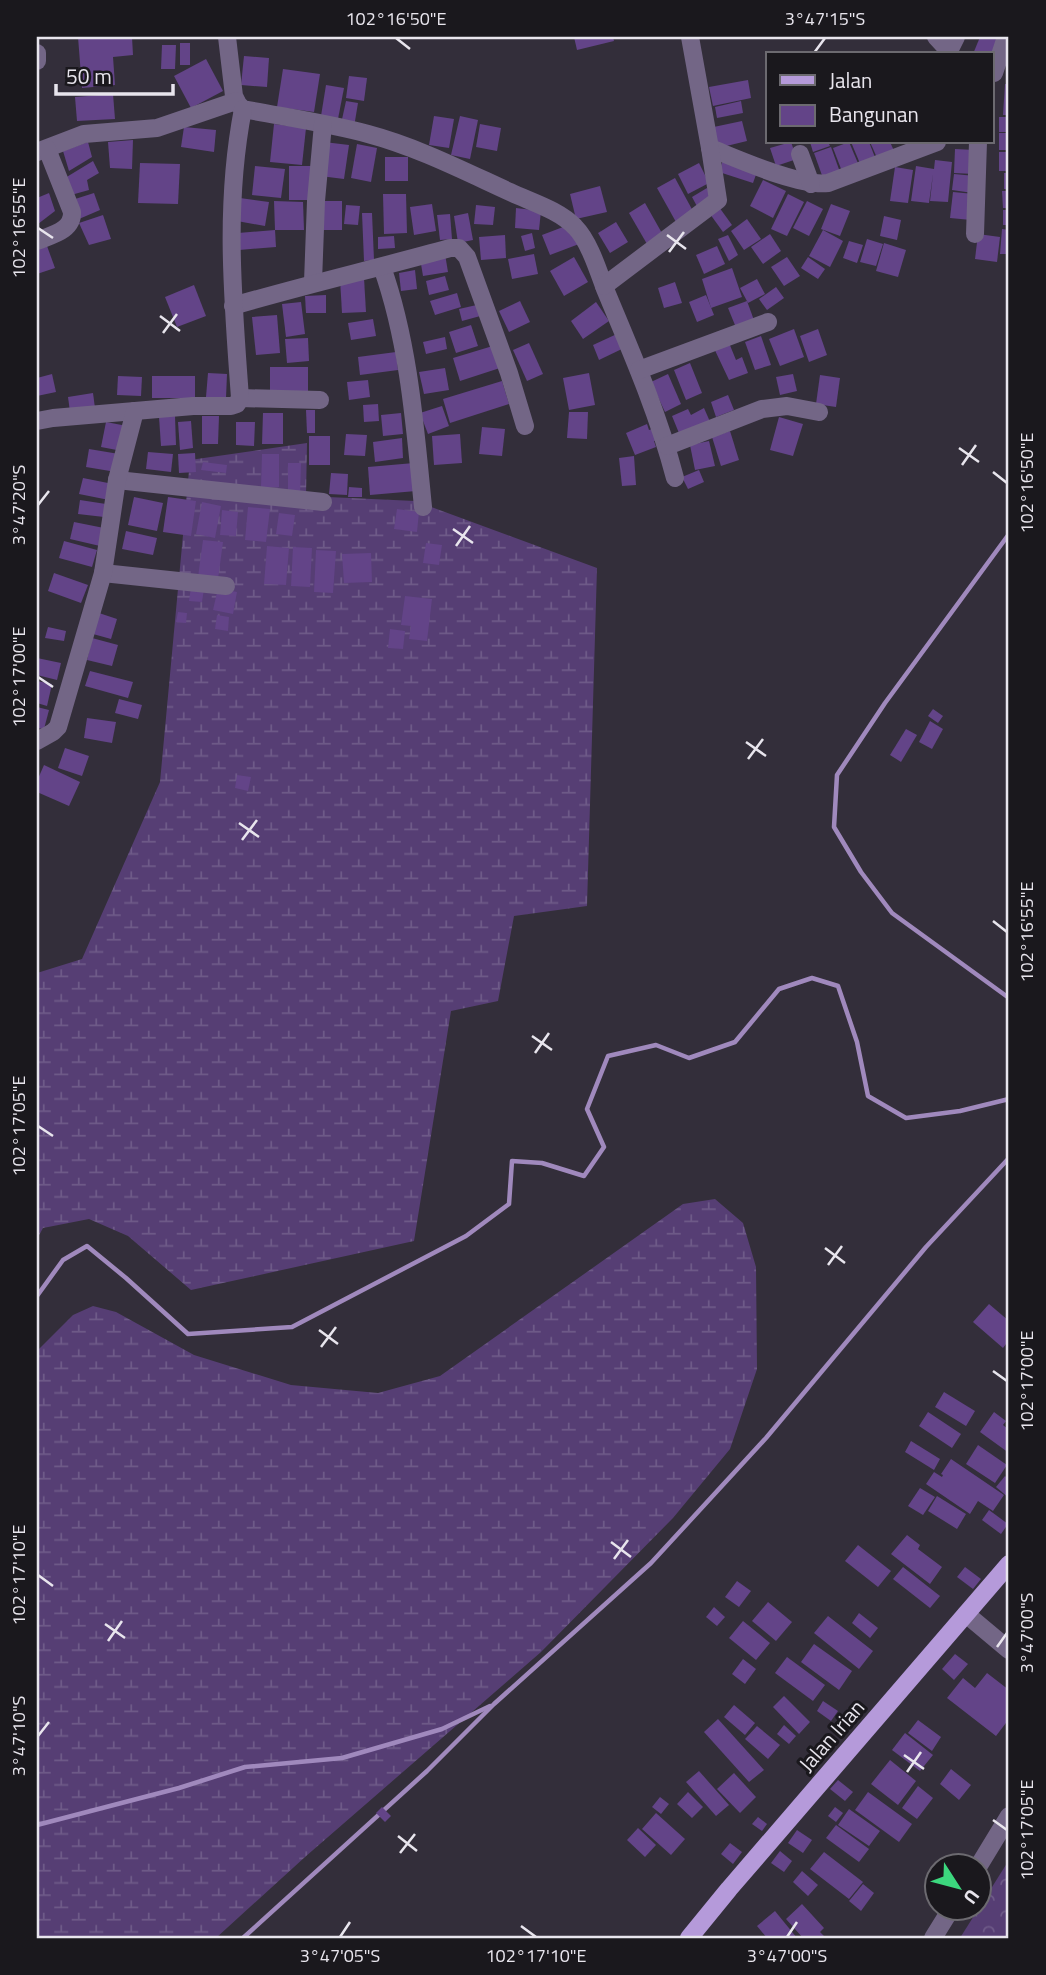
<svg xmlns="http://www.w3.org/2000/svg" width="1046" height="1975" font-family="'Titillium Web',sans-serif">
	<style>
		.forest { fill: url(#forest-crowns) }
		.wetland { fill: url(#wetland-marsh) }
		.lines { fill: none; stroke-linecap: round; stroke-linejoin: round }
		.stream { stroke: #a089bd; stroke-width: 4.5 }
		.building { fill: #634488 }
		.street { stroke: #736686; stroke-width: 18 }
		.primary { stroke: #b59ada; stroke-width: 18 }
		.ticks { fill: none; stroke: #e8e5ed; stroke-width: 2.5 }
		.labels { text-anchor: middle; stroke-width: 6; stroke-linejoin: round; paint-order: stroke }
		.street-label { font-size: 21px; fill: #e8e5ed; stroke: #1a181d }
		.neatline { fill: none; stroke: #e8e5ed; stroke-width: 2.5 }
		.ticks-label { font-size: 18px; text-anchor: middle; fill: #e8e5ed }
	</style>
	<defs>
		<pattern id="forest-crowns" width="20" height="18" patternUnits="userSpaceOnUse" patternTransform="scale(1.75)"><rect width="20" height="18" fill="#563e74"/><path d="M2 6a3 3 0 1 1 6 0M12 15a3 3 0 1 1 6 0" fill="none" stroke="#6e5a88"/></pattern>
		<pattern id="wetland-marsh" width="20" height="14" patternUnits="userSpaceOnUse" patternTransform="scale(1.75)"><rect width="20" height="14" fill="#563e74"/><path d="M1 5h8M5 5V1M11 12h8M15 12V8" fill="none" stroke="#6e5a88"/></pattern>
	</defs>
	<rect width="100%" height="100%" fill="#332e3a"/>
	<polygon class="forest" points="1009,1860 1009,1938 960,1938"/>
	<g class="wetland">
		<polygon points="307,443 306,496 415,501 597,568 587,906 514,916 498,1001 451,1011 414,1241 191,1290 128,1236 89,1219 43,1228 37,1239 37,973 82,959 160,782 190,460"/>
		<polygon points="715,1199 743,1223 756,1267 757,1369 730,1449 673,1518 541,1652 305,1857 216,1938 37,1938 37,1351 73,1315 93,1306 116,1312 194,1355 291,1385 378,1393 440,1376 683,1204"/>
	</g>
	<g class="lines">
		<g class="stream">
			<polyline points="1009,534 885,703 837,775 834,827 861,872 892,913 1009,998"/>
			<polyline points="37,1296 63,1260 87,1246 126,1278 188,1334 292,1327 466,1236 509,1204 512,1161 542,1163 584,1176 604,1147 587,1109 608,1056 656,1045 689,1058 735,1042 779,989 812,978 838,986 857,1042 868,1096 906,1118 960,1111 1009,1099"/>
			<polyline points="37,1825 179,1788 245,1767 342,1758 442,1729 490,1706"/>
			<polyline points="243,1938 427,1771 494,1704 651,1563 766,1438 926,1247 1009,1158"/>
		</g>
	</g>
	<g class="building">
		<polygon points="78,37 132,37 133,55 113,57 115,85 82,88"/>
		<polygon points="574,37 613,37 614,41 577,50"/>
		<polygon points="980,37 1002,37 992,54 973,54"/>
		<rect x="180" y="43" width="10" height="22"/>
		<polygon points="162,45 176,45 175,69 161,69"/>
		<polygon points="244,56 269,58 267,87 241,85"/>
		<polygon points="206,59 223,91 191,108 174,76"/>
		<polygon points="283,69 320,74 314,112 277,107"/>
		<polygon points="349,76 367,78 364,101 346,98"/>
		<polygon points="748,80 751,98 713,106 709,87"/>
		<polygon points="1005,84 1009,84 1009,115 1003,115"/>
		<polygon points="326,85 344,88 338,119 321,116"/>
		<polygon points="113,94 115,119 77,121 75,97"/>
		<polygon points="346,101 358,103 354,127 341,124"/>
		<polygon points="741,101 743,113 717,118 715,107"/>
		<polygon points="434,116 454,119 449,148 429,145"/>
		<polygon points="460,116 478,120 470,159 451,155"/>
		<rect x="999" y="117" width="10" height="15"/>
		<polygon points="742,121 747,141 714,149 709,128"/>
		<polygon points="274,124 306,128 302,165 270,162"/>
		<polygon points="480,124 501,128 497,151 476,147"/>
		<polygon points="184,127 216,130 214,152 181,147"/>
		<rect x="999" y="133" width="10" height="17"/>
		<polygon points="133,140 132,169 110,168 108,142"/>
		<polygon points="88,142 92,157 69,171 63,151"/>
		<polygon points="324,142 349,145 344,179 320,176"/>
		<polygon points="791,142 797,159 776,166 770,148"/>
		<polygon points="810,142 828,142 830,146 813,152"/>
		<polygon points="849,142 860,168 843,174 833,148"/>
		<polygon points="851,142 869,142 876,160 861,166"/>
		<polygon points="870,142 890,142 895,153 878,160"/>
		<polygon points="357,144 377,148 371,182 351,178"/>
		<polygon points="831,147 841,175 824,181 814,153"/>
		<polygon points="955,149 975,150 974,174 954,173"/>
		<rect x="999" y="152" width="10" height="19"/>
		<rect x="385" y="157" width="23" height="24"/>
		<polygon points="724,157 758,169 753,183 719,172"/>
		<polygon points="935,160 952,162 948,202 930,201 933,174 929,203 911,201 916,166 934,169"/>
		<polygon points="93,161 99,173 87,180 89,190 71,195 65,178"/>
		<polygon points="140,163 180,164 178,204 138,203"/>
		<polygon points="699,163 709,183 688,194 678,174"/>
		<polygon points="255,166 285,169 281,198 252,195"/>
		<polygon points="289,166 315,166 314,200 289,200"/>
		<polygon points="895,167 913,170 908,203 890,201"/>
		<rect x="1004" y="173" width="5" height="16"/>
		<polygon points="954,174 975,176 973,193 952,190"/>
		<polygon points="675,178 694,213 676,222 657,188"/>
		<polygon points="763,180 786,191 773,218 750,206"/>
		<polygon points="600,186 607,212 576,219 570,194"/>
		<polygon points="707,188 715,201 699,210 692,197"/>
		<polygon points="1002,191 1009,191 1009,208 1003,208"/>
		<polygon points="953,192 974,194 971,220 950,218"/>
		<polygon points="49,193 55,211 38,224 37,198"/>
		<polygon points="94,193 100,210 79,219 72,200"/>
		<polygon points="383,194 406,194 407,233 384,234"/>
		<polygon points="788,194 804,202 787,236 771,229"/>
		<polygon points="240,198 269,202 265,226 237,221"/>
		<polygon points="274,201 303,202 304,230 275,230"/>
		<rect x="319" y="201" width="23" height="29"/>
		<polygon points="807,201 823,209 809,236 793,228"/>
		<polygon points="645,203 663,235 647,244 629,213"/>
		<polygon points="432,204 436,231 414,235 410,207"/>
		<polygon points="831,204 850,211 840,236 821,229"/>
		<polygon points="346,205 360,206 358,225 344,224"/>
		<polygon points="476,205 495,207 493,225 474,224"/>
		<polygon points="719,207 732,225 723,232 710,214"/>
		<polygon points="516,208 541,211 539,230 515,228"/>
		<rect x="1003" y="210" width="6" height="15"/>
		<polygon points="362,213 372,213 374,260 364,261"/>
		<polygon points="468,213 473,240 458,243 454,216"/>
		<polygon points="450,214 452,239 440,240 437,215"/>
		<polygon points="103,215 111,239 89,245 79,223"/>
		<polygon points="884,216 901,220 897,240 880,236"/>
		<polygon points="747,219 761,239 744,250 731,231"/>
		<polygon points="616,222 628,242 610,253 598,233"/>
		<polygon points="571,224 579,244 550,255 542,235"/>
		<polygon points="1002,229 1009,230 1009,254 1000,254"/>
		<polygon points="275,230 276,247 239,250 238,233"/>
		<polygon points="823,230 843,241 830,267 809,256"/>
		<polygon points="532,233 535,248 525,251 521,236"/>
		<polygon points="770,234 781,251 763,264 751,247"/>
		<polygon points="978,234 1000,237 997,262 975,259"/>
		<polygon points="505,235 506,258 481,260 479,237"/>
		<polygon points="728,235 738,255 729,261 718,239"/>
		<polygon points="394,236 395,248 378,249 378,237"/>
		<polygon points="867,239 883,244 876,266 860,262"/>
		<polygon points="849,241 863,245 857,263 843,258"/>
		<polygon points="884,243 906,250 898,277 876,271"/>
		<polygon points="47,246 55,268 37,274 37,249"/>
		<polygon points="717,246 725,264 704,274 696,255"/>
		<polygon points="445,254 448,272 423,276 420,258"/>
		<polygon points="534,254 538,274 512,279 508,259"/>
		<polygon points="574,257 588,282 564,296 550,271"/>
		<polygon points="787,257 800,276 784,286 771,267"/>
		<polygon points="808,257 825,269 818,279 801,268"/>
		<polygon points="732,268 742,297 711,308 702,279"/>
		<polygon points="415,270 417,289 401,291 399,273"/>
		<polygon points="445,276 449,290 429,295 426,281"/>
		<polygon points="364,278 366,312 342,313 340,279"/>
		<polygon points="757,279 765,294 748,303 740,288"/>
		<polygon points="675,282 682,303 664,308 658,288"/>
		<polygon points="194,285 206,316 177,327 165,297"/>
		<polygon points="776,287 784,298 767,310 759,299"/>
		<polygon points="457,293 461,307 435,315 430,301"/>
		<polygon points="326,295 326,313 306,313 305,296"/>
		<polygon points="706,295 714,315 697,322 689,302"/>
		<polygon points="520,301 530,322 509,332 499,311"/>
		<polygon points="747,301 755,323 737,330 728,308"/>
		<polygon points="301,302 305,334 286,337 282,304"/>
		<polygon points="596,302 609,321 583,339 571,321"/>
		<polygon points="481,304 484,315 462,321 459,309"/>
		<polygon points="277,315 280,353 256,355 252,317"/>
		<polygon points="373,319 376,336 351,340 348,323"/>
		<polygon points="471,325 478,346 456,353 449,332"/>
		<polygon points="794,329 804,357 780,366 769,339"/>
		<polygon points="818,329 827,355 809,362 800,336"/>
		<polygon points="619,333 626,347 599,360 593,345"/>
		<polygon points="761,336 771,365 755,370 745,342"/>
		<polygon points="445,337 447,349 426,354 423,342"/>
		<polygon points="308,338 309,361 287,363 285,339"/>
		<polygon points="727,338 736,360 742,357 748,373 729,380 712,344"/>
		<polygon points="529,343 543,374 527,381 513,350"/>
		<polygon points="496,345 503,367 460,381 453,358"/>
		<polygon points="396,352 398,370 360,375 358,357"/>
		<polygon points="690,363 702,393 686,400 674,370"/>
		<polygon points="270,367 308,367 308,395 270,396"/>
		<polygon points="445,368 449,390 424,394 419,372"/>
		<polygon points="208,373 227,374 226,398 206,397"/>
		<polygon points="589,373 595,405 569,410 563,378"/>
		<polygon points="52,374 56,392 37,396 37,378"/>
		<polygon points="668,374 681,404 665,412 651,382"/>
		<polygon points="793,374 797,391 780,395 776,377"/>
		<polygon points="820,375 840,378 836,407 816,404"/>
		<polygon points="118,376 142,377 141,396 117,395"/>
		<rect x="152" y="376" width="43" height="22"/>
		<polygon points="368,380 370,397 349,400 347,382"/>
		<polygon points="502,381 509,404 450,423 443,399"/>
		<polygon points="93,393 95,408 70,412 68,397"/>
		<polygon points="728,395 734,410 716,417 711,402"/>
		<polygon points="378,404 379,421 364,422 363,405"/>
		<polygon points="442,406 449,426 428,434 420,413"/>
		<polygon points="704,408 711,424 681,438 672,416 688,409 691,415"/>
		<polygon points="306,410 315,410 315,433 307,433"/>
		<polygon points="569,412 588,412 587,439 567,438"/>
		<polygon points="263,413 283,413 283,444 262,444"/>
		<polygon points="401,413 403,434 383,436 381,415"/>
		<polygon points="175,416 176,445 161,446 159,417"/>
		<polygon points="202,416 219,416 218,444 202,444"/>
		<polygon points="779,417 803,424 793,456 770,450"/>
		<polygon points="191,421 193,448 180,450 178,422"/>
		<polygon points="106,422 127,426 122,451 101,447"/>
		<polygon points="236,422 255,422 254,446 236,445"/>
		<polygon points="647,424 649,430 655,428 658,440 654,441 656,447 635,455 626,433"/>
		<polygon points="482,427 505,429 502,456 479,454"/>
		<polygon points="730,431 739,460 721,466 712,437"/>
		<polygon points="346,434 367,435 365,456 344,455"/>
		<polygon points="460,434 462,463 434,465 432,436"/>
		<rect x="309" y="436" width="21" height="29"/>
		<polygon points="402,438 403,458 375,462 373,442"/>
		<polygon points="709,441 715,466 695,470 690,445"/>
		<polygon points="89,449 119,454 116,472 86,467"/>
		<polygon points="148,452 173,454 171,472 146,469"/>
		<polygon points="195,453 196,472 179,473 178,454"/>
		<polygon points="262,454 279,454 279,487 261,487"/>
		<polygon points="634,456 636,485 622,486 619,458"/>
		<polygon points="203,462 227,465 226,473 201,470"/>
		<polygon points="288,463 301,463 300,495 288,495"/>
		<polygon points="414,463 416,491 370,495 368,467"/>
		<polygon points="699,470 704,482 688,489 682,477"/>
		<polygon points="331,473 348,474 347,495 329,494"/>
		<polygon points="83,478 113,484 109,500 79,494"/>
		<polygon points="349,487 362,488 362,497 348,497"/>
		<polygon points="134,497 163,503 157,531 128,525"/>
		<polygon points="168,497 196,501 191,536 163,532"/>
		<polygon points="80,500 106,504 104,517 78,514"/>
		<polygon points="202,502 221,506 215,538 196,534"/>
		<polygon points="248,507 270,509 266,542 245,540"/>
		<polygon points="397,509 419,512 417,532 394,529"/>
		<polygon points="222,510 238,512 236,536 220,535"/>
		<polygon points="279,513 295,515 292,536 276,534"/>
		<polygon points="74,522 104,528 100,546 70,539"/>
		<polygon points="126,531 157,538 153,555 122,549"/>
		<polygon points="203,540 223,542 218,579 198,577"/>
		<polygon points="64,541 97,550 92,567 59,558"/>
		<polygon points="426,543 442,545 439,565 423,563"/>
		<polygon points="267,546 289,548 286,585 264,584"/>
		<polygon points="293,547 312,548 310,587 291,586"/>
		<polygon points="316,550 336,551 333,593 314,592"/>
		<polygon points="371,553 372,582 344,583 342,554"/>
		<polygon points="54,573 88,585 81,603 48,591"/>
		<polygon points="191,587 204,589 202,602 189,601"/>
		<polygon points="218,588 237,592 233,614 213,610"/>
		<polygon points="405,596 432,599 427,641 409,639 411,626 401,625"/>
		<polygon points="178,612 187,613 186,623 176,622"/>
		<polygon points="99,613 117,619 111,639 93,634"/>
		<polygon points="217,615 229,617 228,631 215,629"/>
		<polygon points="48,627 66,631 64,641 45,638"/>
		<polygon points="390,629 405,631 403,649 388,648"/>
		<polygon points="92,638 118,645 112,666 87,660"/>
		<polygon points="37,658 61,663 57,680 37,675"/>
		<polygon points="90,671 133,682 128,698 85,686"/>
		<polygon points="37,681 52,684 47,706 37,703"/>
		<polygon points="119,699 142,705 138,719 115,713"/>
		<polygon points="37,707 49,710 44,729 37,728"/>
		<polygon points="933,709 943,716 938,723 928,716"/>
		<polygon points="87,718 116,722 112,743 84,738"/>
		<polygon points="930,721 943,729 932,749 919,742"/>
		<polygon points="906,729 917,735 901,762 890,755"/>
		<polygon points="65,748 89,756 82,776 58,768"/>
		<polygon points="44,765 80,782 69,806 37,792 37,781"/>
		<polygon points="237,775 251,777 248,791 235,788"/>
		<polygon points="989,1304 1009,1321 1009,1340 1003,1348 973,1322"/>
		<polygon points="944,1392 975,1411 966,1426 935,1407"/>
		<polygon points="928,1412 961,1434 952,1448 919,1426"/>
		<polygon points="994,1412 1006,1421 1003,1425 1009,1430 1009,1453 980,1432"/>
		<polygon points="911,1441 940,1459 934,1470 905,1452"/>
		<polygon points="978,1445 1007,1465 995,1483 966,1464"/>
		<polygon points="951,1459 1004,1495 993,1511 978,1501 970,1514 926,1484 934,1472 942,1477 943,1475 941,1474"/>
		<polygon points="1005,1476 1009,1480 1009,1498 996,1487"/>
		<polygon points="920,1488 935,1497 923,1515 908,1506"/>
		<polygon points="937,1496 966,1514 957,1529 928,1511"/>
		<polygon points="989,1510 1008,1524 1001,1534 982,1520"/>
		<polygon points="907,1535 920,1545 918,1549 942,1567 930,1584 891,1554"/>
		<polygon points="858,1545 891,1571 878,1587 845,1561"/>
		<polygon points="903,1567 940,1596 930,1608 893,1579"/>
		<polygon points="965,1567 981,1579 973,1589 957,1577"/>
		<polygon points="737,1581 751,1591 739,1607 725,1597"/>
		<polygon points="768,1602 792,1622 776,1641 752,1621"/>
		<polygon points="714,1607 725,1617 717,1626 706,1617"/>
		<polygon points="859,1613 878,1628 870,1638 852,1623"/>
		<polygon points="828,1616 873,1651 859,1669 814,1633"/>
		<polygon points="743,1621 770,1643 756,1660 729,1638"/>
		<polygon points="814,1644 852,1671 839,1690 801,1662"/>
		<polygon points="955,1654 968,1664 954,1680 942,1669"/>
		<polygon points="787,1657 825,1685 813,1701 775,1673"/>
		<polygon points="743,1659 756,1669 745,1684 732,1674"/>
		<polygon points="987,1673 1009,1690 1009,1719 996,1736 947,1698 963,1678 975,1688"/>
		<polygon points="784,1696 810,1722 799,1734 773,1707"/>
		<polygon points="823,1701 838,1711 831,1721 817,1711"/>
		<polygon points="734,1705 755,1723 745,1735 724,1717"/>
		<polygon points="718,1719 764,1770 749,1782 704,1732"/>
		<polygon points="918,1720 941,1737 932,1751 908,1733"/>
		<polygon points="784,1725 796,1736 789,1744 777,1734"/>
		<polygon points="757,1726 780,1745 768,1759 745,1739"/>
		<polygon points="905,1733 933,1755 920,1771 892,1750"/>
		<polygon points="890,1760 916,1781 898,1805 871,1784"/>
		<polygon points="951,1769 971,1785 959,1800 940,1784"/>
		<polygon points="699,1771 729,1805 716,1816 686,1782"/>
		<polygon points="734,1773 756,1797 740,1813 717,1789"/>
		<polygon points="838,1780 853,1792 845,1801 830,1789"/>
		<polygon points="918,1786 933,1798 917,1819 902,1808"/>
		<polygon points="688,1792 703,1807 692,1818 677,1804"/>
		<polygon points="868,1792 912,1824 899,1842 855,1810"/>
		<polygon points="660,1797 669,1804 661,1814 652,1807"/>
		<polygon points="382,1807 391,1816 385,1822 376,1813"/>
		<polygon points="835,1807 843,1813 836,1822 828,1816"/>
		<polygon points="849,1809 880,1831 869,1846 838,1825"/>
		<polygon points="656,1813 685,1839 671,1855 642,1829"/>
		<polygon points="758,1817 767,1824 762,1831 752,1824"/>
		<polygon points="836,1825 869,1849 859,1862 826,1838"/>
		<polygon points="638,1828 656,1845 645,1857 627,1840"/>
		<polygon points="797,1830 812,1840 803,1853 788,1843"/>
		<polygon points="730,1843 742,1852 733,1864 721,1854"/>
		<polygon points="780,1851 792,1861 784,1872 771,1863"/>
		<polygon points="824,1852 863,1882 849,1899 810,1869"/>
		<polygon points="802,1871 818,1885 808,1896 793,1882"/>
		<polygon points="863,1884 874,1893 861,1911 849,1901"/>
		<polygon points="802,1904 824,1928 820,1932 826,1938 803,1938 786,1919"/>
		<polygon points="775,1911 797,1938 767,1938 757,1926"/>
	</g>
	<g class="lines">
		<g class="street">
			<path d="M 227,37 L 234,96 L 238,104 L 243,109 C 284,117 327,123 368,134 C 417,147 464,171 510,192 C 531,202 559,210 575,227 C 589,241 598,270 605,289 C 631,351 658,413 675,478"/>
			<polyline points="936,37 949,51 956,37"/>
			<polyline points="37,53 37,61"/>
			<polyline points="994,73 1006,37"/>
			<path d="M 710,148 C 738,159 800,187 828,183 L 937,142"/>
			<polyline points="37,152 84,134 157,128 236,101"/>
			<polyline points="800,154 811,184"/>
			<polyline points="975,234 978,142"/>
			<path d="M 37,241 C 51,235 73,231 72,212 L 47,149"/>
			<path d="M 382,267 C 409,343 415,427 423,507"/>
			<polyline points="313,282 316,201 323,124"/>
			<polyline points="604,286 718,200 710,148 690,37"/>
			<path d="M 233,306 C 305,285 378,268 450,248 L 459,248 L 467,257 L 509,373 L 525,426"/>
			<polyline points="639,370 768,322"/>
			<polyline points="240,398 320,400"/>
			<polyline points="37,421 53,418 135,411"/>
			<polyline points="667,446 762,409 787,406 819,412"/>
			<polyline points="117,480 323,502"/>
			<polyline points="103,573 226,586"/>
			<path d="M 37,741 L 53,732 L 58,727 L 103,573 L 117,480 L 135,411 L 193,406 L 231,406 L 237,404 L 240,398 C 233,300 224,207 243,109"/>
			<polyline points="966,1614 1009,1650"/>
			<polyline points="978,1867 1009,1816"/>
			<polyline points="933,1938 951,1909"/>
		</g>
		<polyline class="primary" points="689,1938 729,1889 1009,1564"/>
	</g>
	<path class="ticks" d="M 396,38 L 410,49M 814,53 L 825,38M 38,228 L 53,238M 667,235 L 686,249M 669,252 L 684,232M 160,316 L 180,331M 163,333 L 177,314M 959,448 L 979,462M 962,465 L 976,445M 993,472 L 1007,483M 38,505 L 49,491M 453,529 L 473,543M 456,546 L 470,526M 38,677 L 53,687M 746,742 L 766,756M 748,759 L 763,739M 239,823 L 259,837M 242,840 L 257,820M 993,921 L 1007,932M 532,1036 L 552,1050M 535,1053 L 549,1033M 38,1126 L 53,1136M 825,1248 L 845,1263M 828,1265 L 842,1246M 319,1330 L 338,1344M 321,1347 L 336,1327M 993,1371 L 1007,1381M 611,1542 L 631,1557M 614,1559 L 628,1540M 38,1575 L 53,1586M 105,1624 L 125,1638M 108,1641 L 122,1621M 997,1647 L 1007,1633M 38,1736 L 49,1722M 904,1755 L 924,1769M 907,1772 L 921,1752M 993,1820 L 1007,1830M 398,1836 L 417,1851M 400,1853 L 415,1834M 521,1926 L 536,1937M 340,1937 L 350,1922M 787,1937 L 797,1922"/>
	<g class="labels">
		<g class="street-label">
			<text transform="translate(832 1736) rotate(-49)" y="7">Jalan Irian</text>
		</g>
	</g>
	<rect width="1046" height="1975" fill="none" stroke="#1a181d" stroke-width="77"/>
	<rect x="766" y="52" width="228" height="91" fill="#1a181d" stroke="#6c6a70" stroke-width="2"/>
	<rect x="780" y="75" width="35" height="10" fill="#b59ada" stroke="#6c6a70" stroke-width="2"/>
	<text x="829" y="88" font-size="21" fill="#e8e5ed">Jalan</text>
	<rect x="780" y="105" width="35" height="21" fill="#634488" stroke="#6c6a70" stroke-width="2"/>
	<text x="829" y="122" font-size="21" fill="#e8e5ed">Bangunan</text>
	<g transform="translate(958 1887) rotate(126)"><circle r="33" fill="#1a181d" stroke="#6c6a70" stroke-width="2"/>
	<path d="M0-5L12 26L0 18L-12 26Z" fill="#3cd77e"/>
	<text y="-10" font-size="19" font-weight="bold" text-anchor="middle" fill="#e8e5ed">U</text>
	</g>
	<path d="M56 84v10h117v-10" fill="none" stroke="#e8e5ed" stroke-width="3.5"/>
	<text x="66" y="84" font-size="21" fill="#e8e5ed" stroke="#1a181d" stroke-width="5" paint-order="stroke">50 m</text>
	<rect x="38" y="38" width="969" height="1899" class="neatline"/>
	<g class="ticks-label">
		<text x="396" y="25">102°16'50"E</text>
		<text x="825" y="25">3°47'15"S</text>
		<text transform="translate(19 228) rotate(-90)" y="6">102°16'55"E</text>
		<text transform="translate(1027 483) rotate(-90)" y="6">102°16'50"E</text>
		<text transform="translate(19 505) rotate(-90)" y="6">3°47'20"S</text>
		<text transform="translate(19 677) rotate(-90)" y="6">102°17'00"E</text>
		<text transform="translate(1027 932) rotate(-90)" y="6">102°16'55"E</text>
		<text transform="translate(19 1126) rotate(-90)" y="6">102°17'05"E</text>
		<text transform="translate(1027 1381) rotate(-90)" y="6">102°17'00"E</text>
		<text transform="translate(19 1575) rotate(-90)" y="6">102°17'10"E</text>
		<text transform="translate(1027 1633) rotate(-90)" y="6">3°47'00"S</text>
		<text transform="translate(19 1736) rotate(-90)" y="6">3°47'10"S</text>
		<text transform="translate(1027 1830) rotate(-90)" y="6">102°17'05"E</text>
		<text x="340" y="1962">3°47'05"S</text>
		<text x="536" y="1962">102°17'10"E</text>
		<text x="787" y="1962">3°47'00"S</text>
	</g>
</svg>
